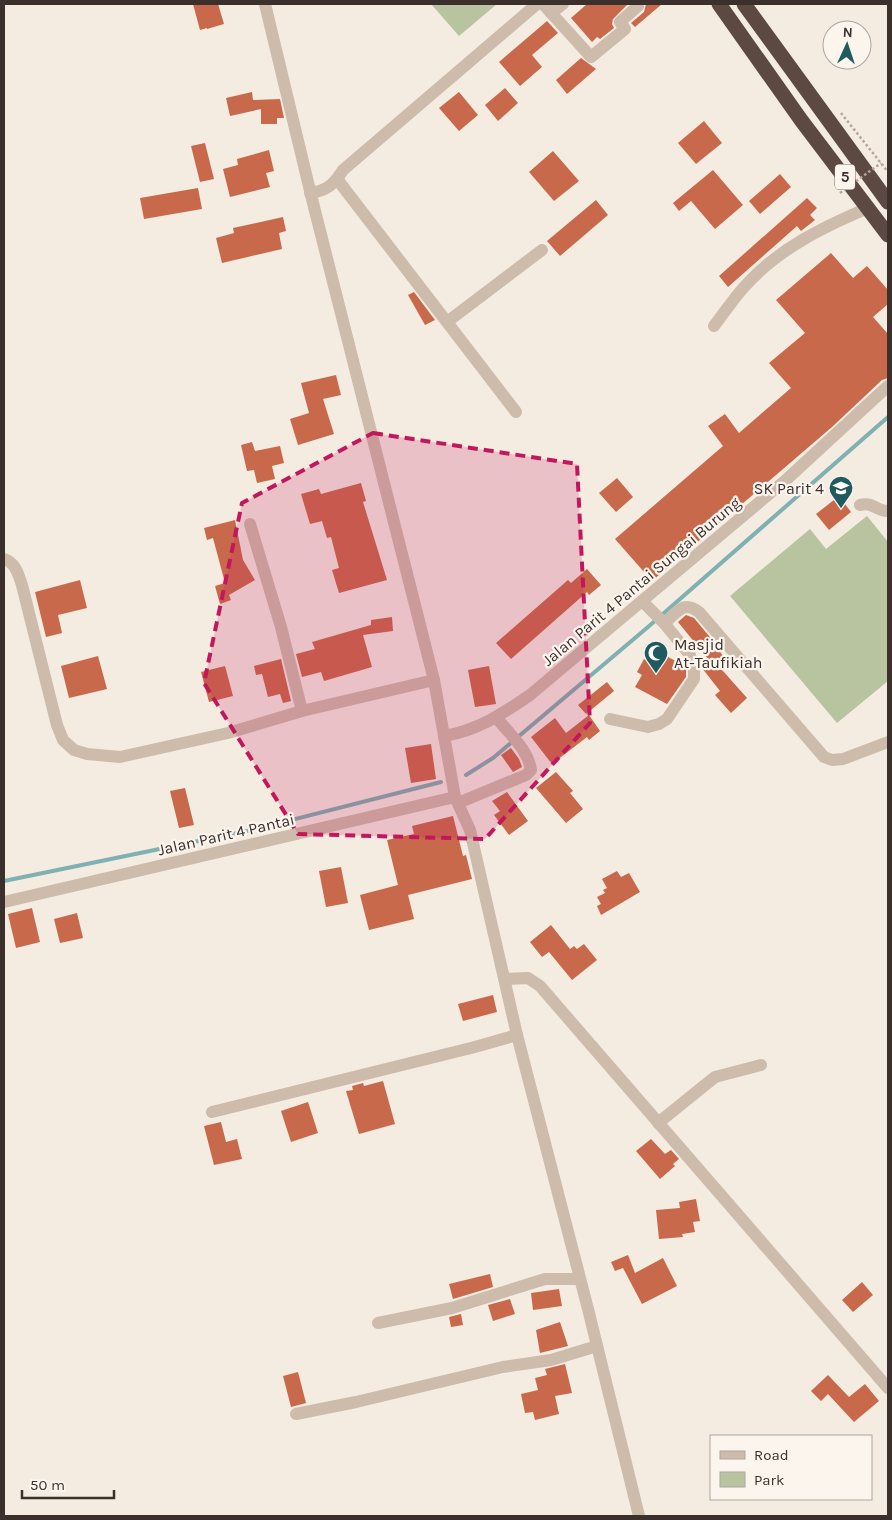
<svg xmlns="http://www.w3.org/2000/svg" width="892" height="1520" font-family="Karla,sans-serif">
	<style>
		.green { fill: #b8c4a0 }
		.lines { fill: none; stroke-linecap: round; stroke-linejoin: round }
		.stream { stroke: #7fb0b2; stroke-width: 4 }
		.building { fill: #c8694b }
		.path { stroke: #b9a596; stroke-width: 2.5; stroke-dasharray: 2.5 2.5; stroke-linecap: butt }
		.minor { stroke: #cdbbac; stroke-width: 12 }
		.highway { stroke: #5c4a42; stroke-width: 15 }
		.path-bridge { stroke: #b9a596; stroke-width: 2.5; stroke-dasharray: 2.5 2.5; stroke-linecap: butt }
		.marked { fill: #c2185b; fill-opacity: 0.2; stroke: #c2185b; stroke-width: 4; stroke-dasharray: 10 6; stroke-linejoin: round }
		.labels { text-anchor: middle; stroke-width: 4.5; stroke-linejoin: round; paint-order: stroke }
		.shield { fill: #fbf5ee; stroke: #756b66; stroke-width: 1 }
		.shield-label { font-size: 15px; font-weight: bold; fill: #3b302b }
		.poi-label { font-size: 16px; fill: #3b302b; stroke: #fbf5ee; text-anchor: end }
		.street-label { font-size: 16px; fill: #3b302b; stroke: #fbf5ee }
	</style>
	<rect width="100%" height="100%" fill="#f4ebe1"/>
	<g class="green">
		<polygon points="431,4 497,4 459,36"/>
		<polygon points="867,516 888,542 888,681 837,723 730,596 810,529 826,549"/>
	</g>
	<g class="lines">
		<g class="stream">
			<polyline points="466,775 493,758 648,627 888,417"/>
			<polyline points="4,881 252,830 441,782"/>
		</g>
	</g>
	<g class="building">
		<polygon points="193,4 218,4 224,24 207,29 207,28 200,30"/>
		<polygon points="587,4 628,4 613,19 612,24 614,28 600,39 597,37 592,42 571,18"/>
		<polygon points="646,4 662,4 635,27 631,23 644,12"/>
		<polygon points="547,21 558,33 532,55 542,67 520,86 499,62"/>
		<polygon points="581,58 596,69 567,94 556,80"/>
		<polygon points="505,88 518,103 498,121 485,105"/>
		<polygon points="252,92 253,100 280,99 284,118 277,118 277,124 261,124 261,109 230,116 226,98"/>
		<polygon points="459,92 478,115 459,131 439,108"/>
		<polygon points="704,121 722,143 696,164 678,143"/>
		<polygon points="205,143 214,179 200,182 191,146"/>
		<polygon points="269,150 274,171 266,173 270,187 230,197 223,169 238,165 237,159"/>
		<polygon points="553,151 579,181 554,201 529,172"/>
		<polygon points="713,170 743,205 715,229 691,201 679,211 673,203"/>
		<polygon points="780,174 791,187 760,214 749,201"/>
		<polygon points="198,188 202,209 144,219 140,198"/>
		<polygon points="807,198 817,208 810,215 815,220 801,231 797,226 728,287 719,276"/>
		<polygon points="596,200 608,215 560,256 547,241"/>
		<polygon points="283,217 286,231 279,233 282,249 222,263 216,238 234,233 233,228"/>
		<polygon points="831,253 853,278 867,266 888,290 888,304 873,317 888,334 888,378 882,380 832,427 652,581 615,539 723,446 708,426 725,414 739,433 791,388 769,363 805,333 776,300"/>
		<polygon points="414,292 435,320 425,325 408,295"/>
		<polygon points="336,375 341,395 323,399 334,434 298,445 290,419 309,413 301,383"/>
		<polygon points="252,442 255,451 280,446 284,463 272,466 275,479 257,483 254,470 247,471 241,445"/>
		<polygon points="617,478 633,497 616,512 599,493"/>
		<polygon points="361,483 366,501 363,502 387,580 339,593 332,570 339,568 331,537 327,538 322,521 310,524 301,494 319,489 321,494"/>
		<polygon points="839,496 851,512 829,530 816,514"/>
		<polygon points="235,520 243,560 255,580 229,595 231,600 220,604 215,586 225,583 213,538 207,540 204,528"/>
		<polygon points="587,569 601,585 589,595 587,592 511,659 496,643 568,580 571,583"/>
		<polygon points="80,580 87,608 58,615 62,633 46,637 35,592"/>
		<polygon points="686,615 694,618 709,636 723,656 715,662 747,698 731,713 715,695 720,691 702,668 701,664 708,659 678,622"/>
		<polygon points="392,617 393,631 363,635 372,667 324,681 321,672 302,677 296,654 315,649 312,642 371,625 371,620"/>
		<polygon points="655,650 685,666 686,669 686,677 667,704 635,687 642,675 637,672 644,659 649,661"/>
		<polygon points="98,656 107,689 69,698 61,666"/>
		<polygon points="281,659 291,701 283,703 280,694 268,697 262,674 256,675 254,666"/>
		<polygon points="225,666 233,696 209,702 201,672"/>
		<polygon points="489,666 496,704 475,707 468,670"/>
		<polygon points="607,682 614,691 586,714 578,705"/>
		<polygon points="589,715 600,731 589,740 587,737 552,764 531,737 555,718 566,733"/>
		<polygon points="431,744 436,779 411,783 405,748"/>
		<polygon points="511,748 519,759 522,767 513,772 501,755"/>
		<polygon points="556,772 573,791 570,793 583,809 566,823 536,788"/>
		<polygon points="185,788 194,825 179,828 170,791"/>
		<polygon points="507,792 528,821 509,835 494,815 500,811 492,801"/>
		<polygon points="453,816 463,856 466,855 472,879 408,895 414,919 369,930 360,895 398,885 387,840 414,834 412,826"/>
		<polygon points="341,867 348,903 326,907 319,871"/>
		<polygon points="617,871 621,877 629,873 640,892 601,915 597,906 601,904 597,897 605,893 603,890 607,888 602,879"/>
		<polygon points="32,908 40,942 16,948 8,914"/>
		<polygon points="77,913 83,938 60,943 54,919"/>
		<polygon points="551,925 570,949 574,946 577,949 584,944 597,960 572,980 549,952 542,957 530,942"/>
		<polygon points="493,995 497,1012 463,1021 458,1004"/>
		<polygon points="383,1081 395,1124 359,1134 346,1091 353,1090 352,1086 363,1083 364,1086"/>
		<polygon points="308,1102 318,1133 291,1142 281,1111"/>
		<polygon points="221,1122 226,1142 237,1139 242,1159 214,1165 204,1126"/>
		<polygon points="651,1139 665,1154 671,1150 679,1159 673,1164 675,1166 660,1179 636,1151"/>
		<polygon points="696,1199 700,1221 693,1222 695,1232 682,1234 683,1237 659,1239 656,1210 680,1208 679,1202"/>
		<polygon points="628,1255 635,1273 663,1258 677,1286 642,1304 623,1268 615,1271 611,1262"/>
		<polygon points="490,1274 493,1287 453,1299 449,1284"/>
		<polygon points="862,1282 873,1295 853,1312 842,1300"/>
		<polygon points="559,1289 562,1306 533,1310 531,1293"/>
		<polygon points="510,1299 515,1314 493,1321 488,1305"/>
		<polygon points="461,1314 463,1325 451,1327 449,1317"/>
		<polygon points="560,1322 568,1346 540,1353 536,1330"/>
		<polygon points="565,1364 572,1393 555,1396 559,1414 535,1420 533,1412 525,1413 521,1394 538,1390 535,1378 547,1375 545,1369"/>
		<polygon points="298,1372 306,1403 291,1407 283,1376"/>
		<polygon points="828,1375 849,1397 865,1384 879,1401 854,1422 828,1394 821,1401 811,1391"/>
	</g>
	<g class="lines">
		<polyline class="path" points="841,113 888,172"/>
		<g class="minor">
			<polyline points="265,4 313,203 434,680 455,797 470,830 517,1035 588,1309 639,1516"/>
			<polyline points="543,4 591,57 625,29 620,22 638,6 637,4"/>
			<polyline points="551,13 563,4"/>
			<polyline points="337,179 516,412"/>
			<path d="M 310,193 C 327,191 334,184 343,170 L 537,4"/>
			<polyline points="447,322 542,250"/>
			<path d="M 714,326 C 724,313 734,298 745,286 C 778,249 823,227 868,208"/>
			<path d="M 860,505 C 872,501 878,512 888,511"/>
			<polyline points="250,524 281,627 302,711"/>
			<path d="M 4,559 C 16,563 18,574 22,585 L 57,725 L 63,740 L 74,750 L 87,754 L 120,757 L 228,733 L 302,711 L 434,680"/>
			<path d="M 642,601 L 664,623 C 677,614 682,599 699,612 L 824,757 L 832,760 L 843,759 L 888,742"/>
			<polyline points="610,719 648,727 659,724 667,719 694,679 694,668 690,655 664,623"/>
			<path d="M 444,736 C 479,730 502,714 530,695 L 787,479 L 888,386"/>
			<path d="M 458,803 L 526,775 L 531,770 C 528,749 509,734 496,717"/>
			<polyline points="4,902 455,797"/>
			<polyline points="505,979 528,978 540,986 888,1388"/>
			<polyline points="212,1112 475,1047 517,1035"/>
			<polyline points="658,1123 715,1077 761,1065"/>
			<polyline points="378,1323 452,1308 545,1279 580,1279"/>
			<polyline points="296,1414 356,1402 503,1367 551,1360 597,1346"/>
		</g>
		<g class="highway">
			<polyline points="719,4 801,120 888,235"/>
			<polyline points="744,4 888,202"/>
		</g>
		<polyline class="path-bridge" points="840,193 881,163"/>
	</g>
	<path class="marked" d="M 373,433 L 577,464 L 590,723 L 485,839 L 298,834 L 204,683 L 242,503 Z"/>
	<defs>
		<symbol id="school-pin" viewBox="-11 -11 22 30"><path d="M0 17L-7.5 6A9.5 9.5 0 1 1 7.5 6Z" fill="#1f5a5e" stroke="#fbf5ee"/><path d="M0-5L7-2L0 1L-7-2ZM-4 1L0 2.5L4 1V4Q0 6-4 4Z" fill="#fff"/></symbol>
		<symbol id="mosque-pin" viewBox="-11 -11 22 30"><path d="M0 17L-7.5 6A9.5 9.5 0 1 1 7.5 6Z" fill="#1f5a5e" stroke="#fbf5ee"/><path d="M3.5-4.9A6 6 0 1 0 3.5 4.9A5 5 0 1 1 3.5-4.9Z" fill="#fff"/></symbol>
	</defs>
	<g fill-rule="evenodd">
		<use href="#school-pin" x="827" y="474" width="28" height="38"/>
		<use href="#mosque-pin" x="642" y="639" width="28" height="38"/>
	</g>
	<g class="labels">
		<rect class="shield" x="835" y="164.5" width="20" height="25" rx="4"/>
		<g class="shield-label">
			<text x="845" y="182">5</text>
		</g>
		<g class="poi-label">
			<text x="824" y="494">SK Parit 4</text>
			<text x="674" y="650" text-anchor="start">Masjid<tspan x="674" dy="18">At-Taufikiah</tspan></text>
		</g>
		<g class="street-label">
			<text transform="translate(641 581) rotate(-40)" y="6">Jalan Parit 4 Pantai Sungai Burung</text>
			<text transform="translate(226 834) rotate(-13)" y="6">Jalan Parit 4 Pantai</text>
		</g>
	</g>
	<rect width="892" height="1520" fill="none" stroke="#3b302b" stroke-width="10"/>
	<rect x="710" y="1435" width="162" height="65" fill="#fbf5ee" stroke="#aea6a0"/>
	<rect x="720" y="1451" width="25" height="8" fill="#cdbbac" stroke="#aea6a0"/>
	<text x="754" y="1460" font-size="15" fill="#3b302b">Road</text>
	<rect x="720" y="1472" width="25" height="15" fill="#b8c4a0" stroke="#aea6a0"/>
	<text x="754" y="1485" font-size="15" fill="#3b302b">Park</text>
	<g transform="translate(847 45) rotate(3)"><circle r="24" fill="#fbf5ee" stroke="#aea6a0"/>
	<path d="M0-4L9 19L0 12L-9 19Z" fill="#1f5a5e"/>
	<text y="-8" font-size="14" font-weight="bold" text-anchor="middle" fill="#3b302b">N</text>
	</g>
	<path d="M22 1490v8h92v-8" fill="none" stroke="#3b302b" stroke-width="2.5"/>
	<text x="30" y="1490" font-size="15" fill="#3b302b" stroke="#fbf5ee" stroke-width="4" paint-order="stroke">50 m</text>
</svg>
